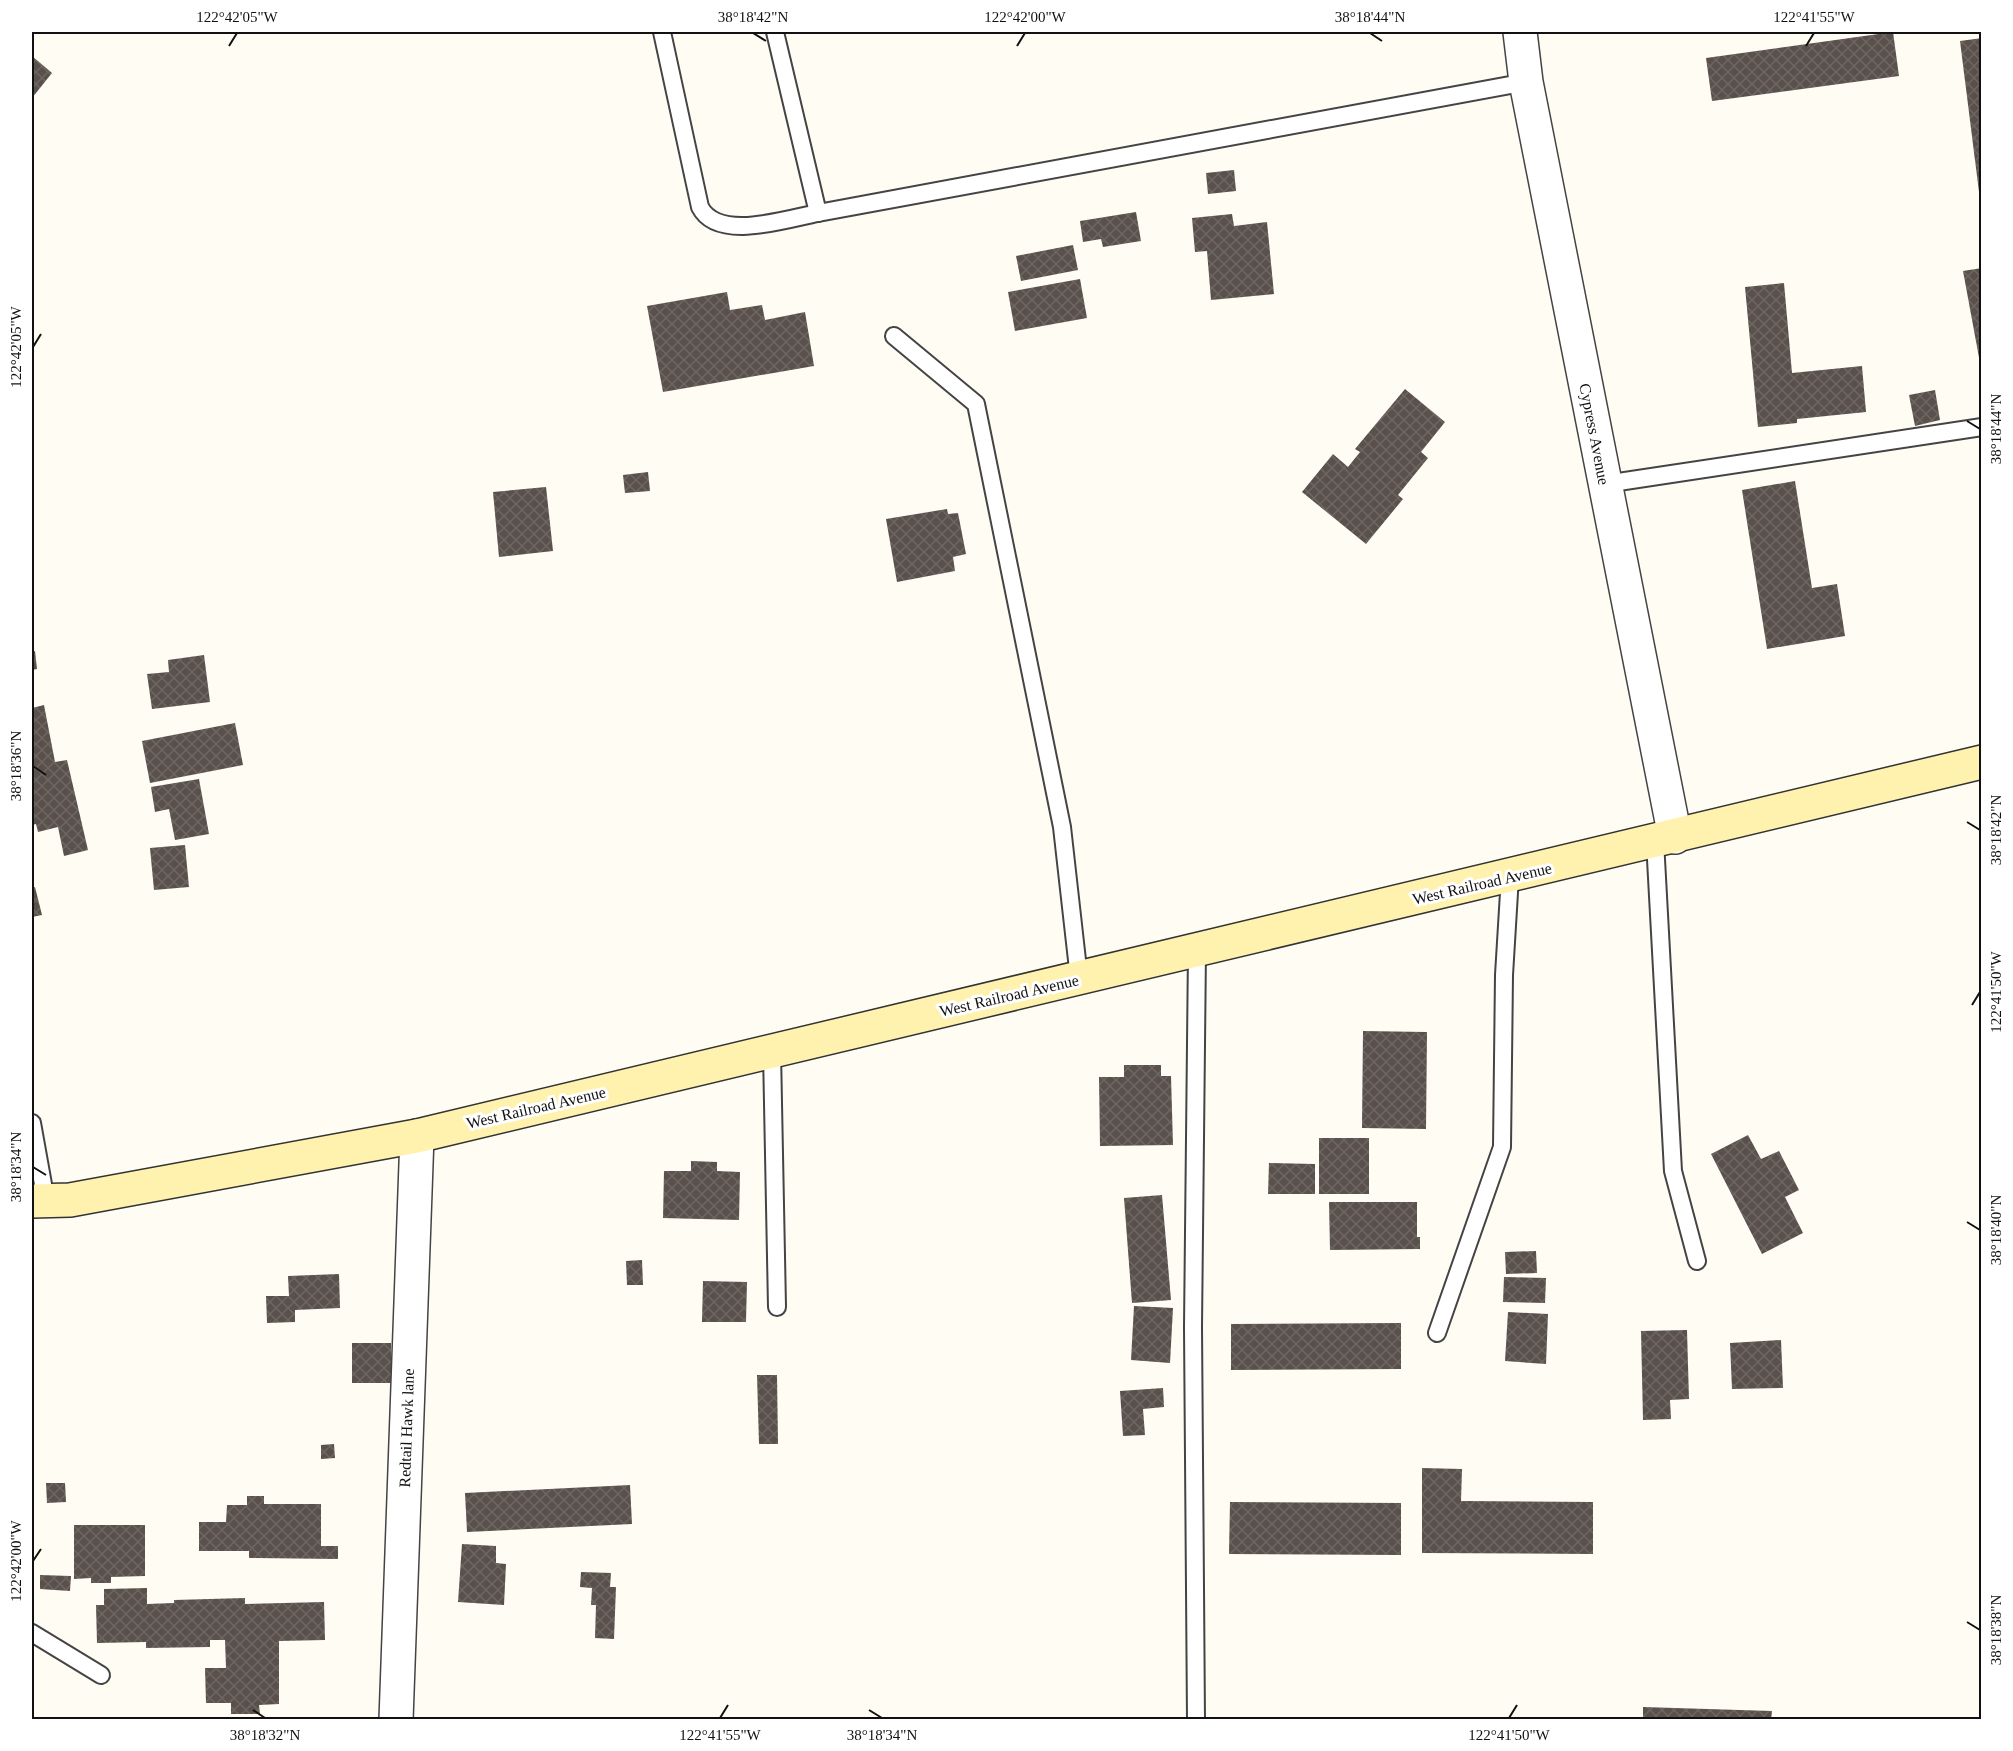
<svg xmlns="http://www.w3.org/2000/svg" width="2013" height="1751" font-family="'Times New Roman',serif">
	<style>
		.building { fill: url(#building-cross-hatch) }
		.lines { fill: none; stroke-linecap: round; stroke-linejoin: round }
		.lane-casing { stroke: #444; stroke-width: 20 }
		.street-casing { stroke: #444; stroke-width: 36 }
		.secondary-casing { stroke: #333; stroke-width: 36 }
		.lane { stroke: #fff; stroke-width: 16 }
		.street { stroke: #fff; stroke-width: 33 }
		.secondary { stroke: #fff2af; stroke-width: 33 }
		.ticks { fill: none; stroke: #111; stroke-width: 2 }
		.labels { text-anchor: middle; stroke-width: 6; stroke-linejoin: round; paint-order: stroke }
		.street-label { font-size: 16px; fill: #111; stroke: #fff }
		.neatline { fill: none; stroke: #111; stroke-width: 2 }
		.ticks-label { font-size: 15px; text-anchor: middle; fill: #111 }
	</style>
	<defs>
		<pattern id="building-cross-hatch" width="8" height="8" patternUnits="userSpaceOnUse" patternTransform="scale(1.5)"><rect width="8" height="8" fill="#5a514c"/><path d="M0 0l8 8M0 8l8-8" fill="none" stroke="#6d6662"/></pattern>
	</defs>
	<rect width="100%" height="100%" fill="#fffcf4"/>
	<g class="building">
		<polygon points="1893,32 1899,76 1712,101 1706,58"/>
		<polygon points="1982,38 1982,200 1980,200 1960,41"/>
		<polygon points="32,56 52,73 32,98"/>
		<polygon points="1234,170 1236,191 1208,194 1206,173"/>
		<polygon points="1136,212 1141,241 1103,247 1101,239 1083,242 1080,221"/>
		<polygon points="1232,214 1234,226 1267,222 1274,294 1211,300 1207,251 1195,252 1192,218"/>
		<polygon points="1073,245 1078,270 1021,281 1016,256"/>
		<polygon points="1982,268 1982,363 1980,363 1963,271"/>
		<polygon points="1080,279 1087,318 1015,331 1008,292"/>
		<polygon points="1784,283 1792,373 1862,366 1866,412 1797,419 1797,423 1758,427 1745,287"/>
		<polygon points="727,292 730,310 762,305 765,320 805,312 814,366 663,392 647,306"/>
		<polygon points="1405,389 1445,422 1421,452 1428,458 1398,495 1403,499 1366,544 1302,492 1333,454 1348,467 1360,452 1355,449"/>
		<polygon points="1935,390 1940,420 1915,426 1909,395"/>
		<polygon points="648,472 650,491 625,493 623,475"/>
		<polygon points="1795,481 1812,588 1837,584 1845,636 1767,649 1742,490"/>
		<polygon points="546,487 553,551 499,557 493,492"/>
		<polygon points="947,509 948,514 958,513 966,554 953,557 955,571 897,582 886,519"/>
		<polygon points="35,651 37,669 32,670 32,652"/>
		<polygon points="204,655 210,702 152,709 147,674 169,672 168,660"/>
		<polygon points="44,705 55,762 67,760 88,850 64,856 58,827 38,832 36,824 32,825 32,708"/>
		<polygon points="235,723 243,765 150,783 142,741"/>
		<polygon points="199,779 209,834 175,840 169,809 155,812 151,787"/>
		<polygon points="185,845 189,887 154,890 150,848"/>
		<polygon points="35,887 42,915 32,917 32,888"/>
		<polygon points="1363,1031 1427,1032 1426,1129 1362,1128"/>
		<polygon points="1124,1065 1161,1065 1161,1076 1171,1076 1173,1145 1100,1146 1099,1077 1124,1077"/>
		<polygon points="1748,1135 1761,1159 1779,1151 1799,1190 1785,1197 1803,1233 1762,1254 1711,1154"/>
		<rect x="1319" y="1138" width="50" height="56"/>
		<polygon points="691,1161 717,1162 717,1171 740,1172 739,1220 663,1218 664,1171 691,1171"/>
		<polygon points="1269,1163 1315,1164 1315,1194 1268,1194"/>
		<polygon points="1162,1195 1171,1300 1132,1303 1124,1198"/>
		<polygon points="1329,1202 1417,1202 1417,1237 1420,1237 1420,1249 1330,1250"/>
		<polygon points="1536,1251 1537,1273 1506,1274 1505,1252"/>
		<polygon points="642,1260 643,1285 627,1285 626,1261"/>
		<polygon points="339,1274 340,1308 295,1310 295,1322 267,1323 266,1296 289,1296 288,1276"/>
		<polygon points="1504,1277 1546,1278 1545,1303 1503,1302"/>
		<polygon points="703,1281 747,1282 746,1322 702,1322"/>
		<polygon points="1134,1306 1173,1308 1170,1363 1131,1360"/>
		<polygon points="1508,1312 1548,1314 1546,1364 1505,1361"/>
		<polygon points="1401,1323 1401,1369 1231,1370 1231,1324"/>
		<polygon points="1687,1330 1689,1399 1670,1400 1671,1419 1643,1420 1641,1331"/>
		<polygon points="1781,1340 1783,1388 1732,1389 1730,1343"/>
		<rect x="352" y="1343" width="39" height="40"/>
		<polygon points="757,1375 777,1375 778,1444 759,1444"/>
		<polygon points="1163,1388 1164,1407 1143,1409 1145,1435 1123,1436 1120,1391"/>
		<polygon points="334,1444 335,1458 321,1459 321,1445"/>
		<polygon points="1422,1468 1462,1469 1461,1501 1593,1502 1593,1554 1422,1553"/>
		<polygon points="46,1483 65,1483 66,1502 47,1503"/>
		<polygon points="630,1485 632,1524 467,1532 465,1493"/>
		<polygon points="247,1496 264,1496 264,1504 321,1504 321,1546 338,1546 338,1559 249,1558 249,1551 199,1551 199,1522 226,1522 227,1505 247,1505"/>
		<polygon points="1230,1502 1401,1503 1401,1555 1229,1554"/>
		<polygon points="74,1525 145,1525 145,1576 111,1577 111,1583 91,1583 91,1578 74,1579"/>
		<polygon points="462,1544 496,1546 496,1563 506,1564 504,1605 458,1602"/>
		<polygon points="581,1572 611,1573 610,1587 616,1587 614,1639 595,1638 596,1605 591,1605 592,1588 580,1587"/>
		<polygon points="40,1575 71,1576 70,1591 40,1589"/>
		<polygon points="147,1588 147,1604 174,1603 174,1600 245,1598 245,1604 324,1602 325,1640 279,1641 279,1704 259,1705 260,1714 231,1714 231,1703 206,1703 205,1668 226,1668 225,1640 210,1640 210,1647 146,1648 146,1642 97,1643 96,1605 104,1605 104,1589"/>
		<polygon points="1643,1707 1772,1711 1771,1720 1643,1720"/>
	</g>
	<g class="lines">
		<defs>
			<g id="lane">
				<path d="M 662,32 L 700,207 C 718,242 786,219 818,213 L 1526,82"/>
				<polyline points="775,32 818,213"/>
				<polyline points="894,336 976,404 1062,827 1079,978"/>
				<polyline points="1605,484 1982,427"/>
				<polyline points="1655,841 1673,1171 1697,1261"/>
				<polyline points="772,1052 777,1307"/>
				<polyline points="32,1123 46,1201"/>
				<polyline points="1437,1333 1502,1147 1504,975 1510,876"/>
				<polyline points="32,1633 101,1675"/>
				<polyline points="1196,1720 1193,1327 1197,950"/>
			</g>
			<g id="street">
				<polyline points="1520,32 1526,82 1675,837"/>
				<polyline points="396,1720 417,1136"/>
			</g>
			<polyline id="secondary" points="32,1201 70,1200 417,1136 1982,762"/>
		</defs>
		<use href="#lane" class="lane-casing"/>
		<use href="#street" class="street-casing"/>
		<use href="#secondary" class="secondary-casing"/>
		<use href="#lane" class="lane"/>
		<use href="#street" class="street"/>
		<use href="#secondary" class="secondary"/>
	</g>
	<path class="ticks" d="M 753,33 L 766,41M 1370,33 L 1382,41M 229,46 L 237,33M 1017,46 L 1025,33M 1806,46 L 1814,33M 33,347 L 41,334M 1967,421 L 1980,429M 33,766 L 46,775M 1967,822 L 1980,830M 1972,1005 L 1980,992M 33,1167 L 46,1175M 1967,1222 L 1980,1230M 33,1561 L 41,1549M 1967,1622 L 1980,1630M 253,1710 L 265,1718M 869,1710 L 882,1718M 720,1718 L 728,1705M 1509,1718 L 1517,1705"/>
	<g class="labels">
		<g class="street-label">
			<text transform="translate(1595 434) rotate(79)" y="6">Cypress Avenue</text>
			<text transform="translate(1482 883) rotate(-13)" y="6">West Railroad Avenue</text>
			<text transform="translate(1009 995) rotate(-13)" y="6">West Railroad Avenue</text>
			<text transform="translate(536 1107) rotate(-13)" y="6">West Railroad Avenue</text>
			<text transform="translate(406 1428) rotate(-88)" y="6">Redtail Hawk lane</text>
		</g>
	</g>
	<rect width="2013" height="1751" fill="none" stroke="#ffffff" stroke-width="66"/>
	<rect x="33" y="33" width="1947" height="1685" class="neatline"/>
	<g class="ticks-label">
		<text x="237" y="22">122°42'05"W</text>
		<text x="753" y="22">38°18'42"N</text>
		<text x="1025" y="22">122°42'00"W</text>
		<text x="1370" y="22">38°18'44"N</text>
		<text x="1814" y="22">122°41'55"W</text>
		<text transform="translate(16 347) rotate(-90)" y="5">122°42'05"W</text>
		<text transform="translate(1996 429) rotate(-90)" y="5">38°18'44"N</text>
		<text transform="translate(16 766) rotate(-90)" y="5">38°18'36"N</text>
		<text transform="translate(1996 830) rotate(-90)" y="5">38°18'42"N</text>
		<text transform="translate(1996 992) rotate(-90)" y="5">122°41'50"W</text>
		<text transform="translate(16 1167) rotate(-90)" y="5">38°18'34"N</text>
		<text transform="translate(1996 1230) rotate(-90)" y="5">38°18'40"N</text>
		<text transform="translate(16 1561) rotate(-90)" y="5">122°42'00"W</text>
		<text transform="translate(1996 1630) rotate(-90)" y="5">38°18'38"N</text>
		<text x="265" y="1740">38°18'32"N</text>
		<text x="720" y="1740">122°41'55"W</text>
		<text x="882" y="1740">38°18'34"N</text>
		<text x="1509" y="1740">122°41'50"W</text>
	</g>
</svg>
